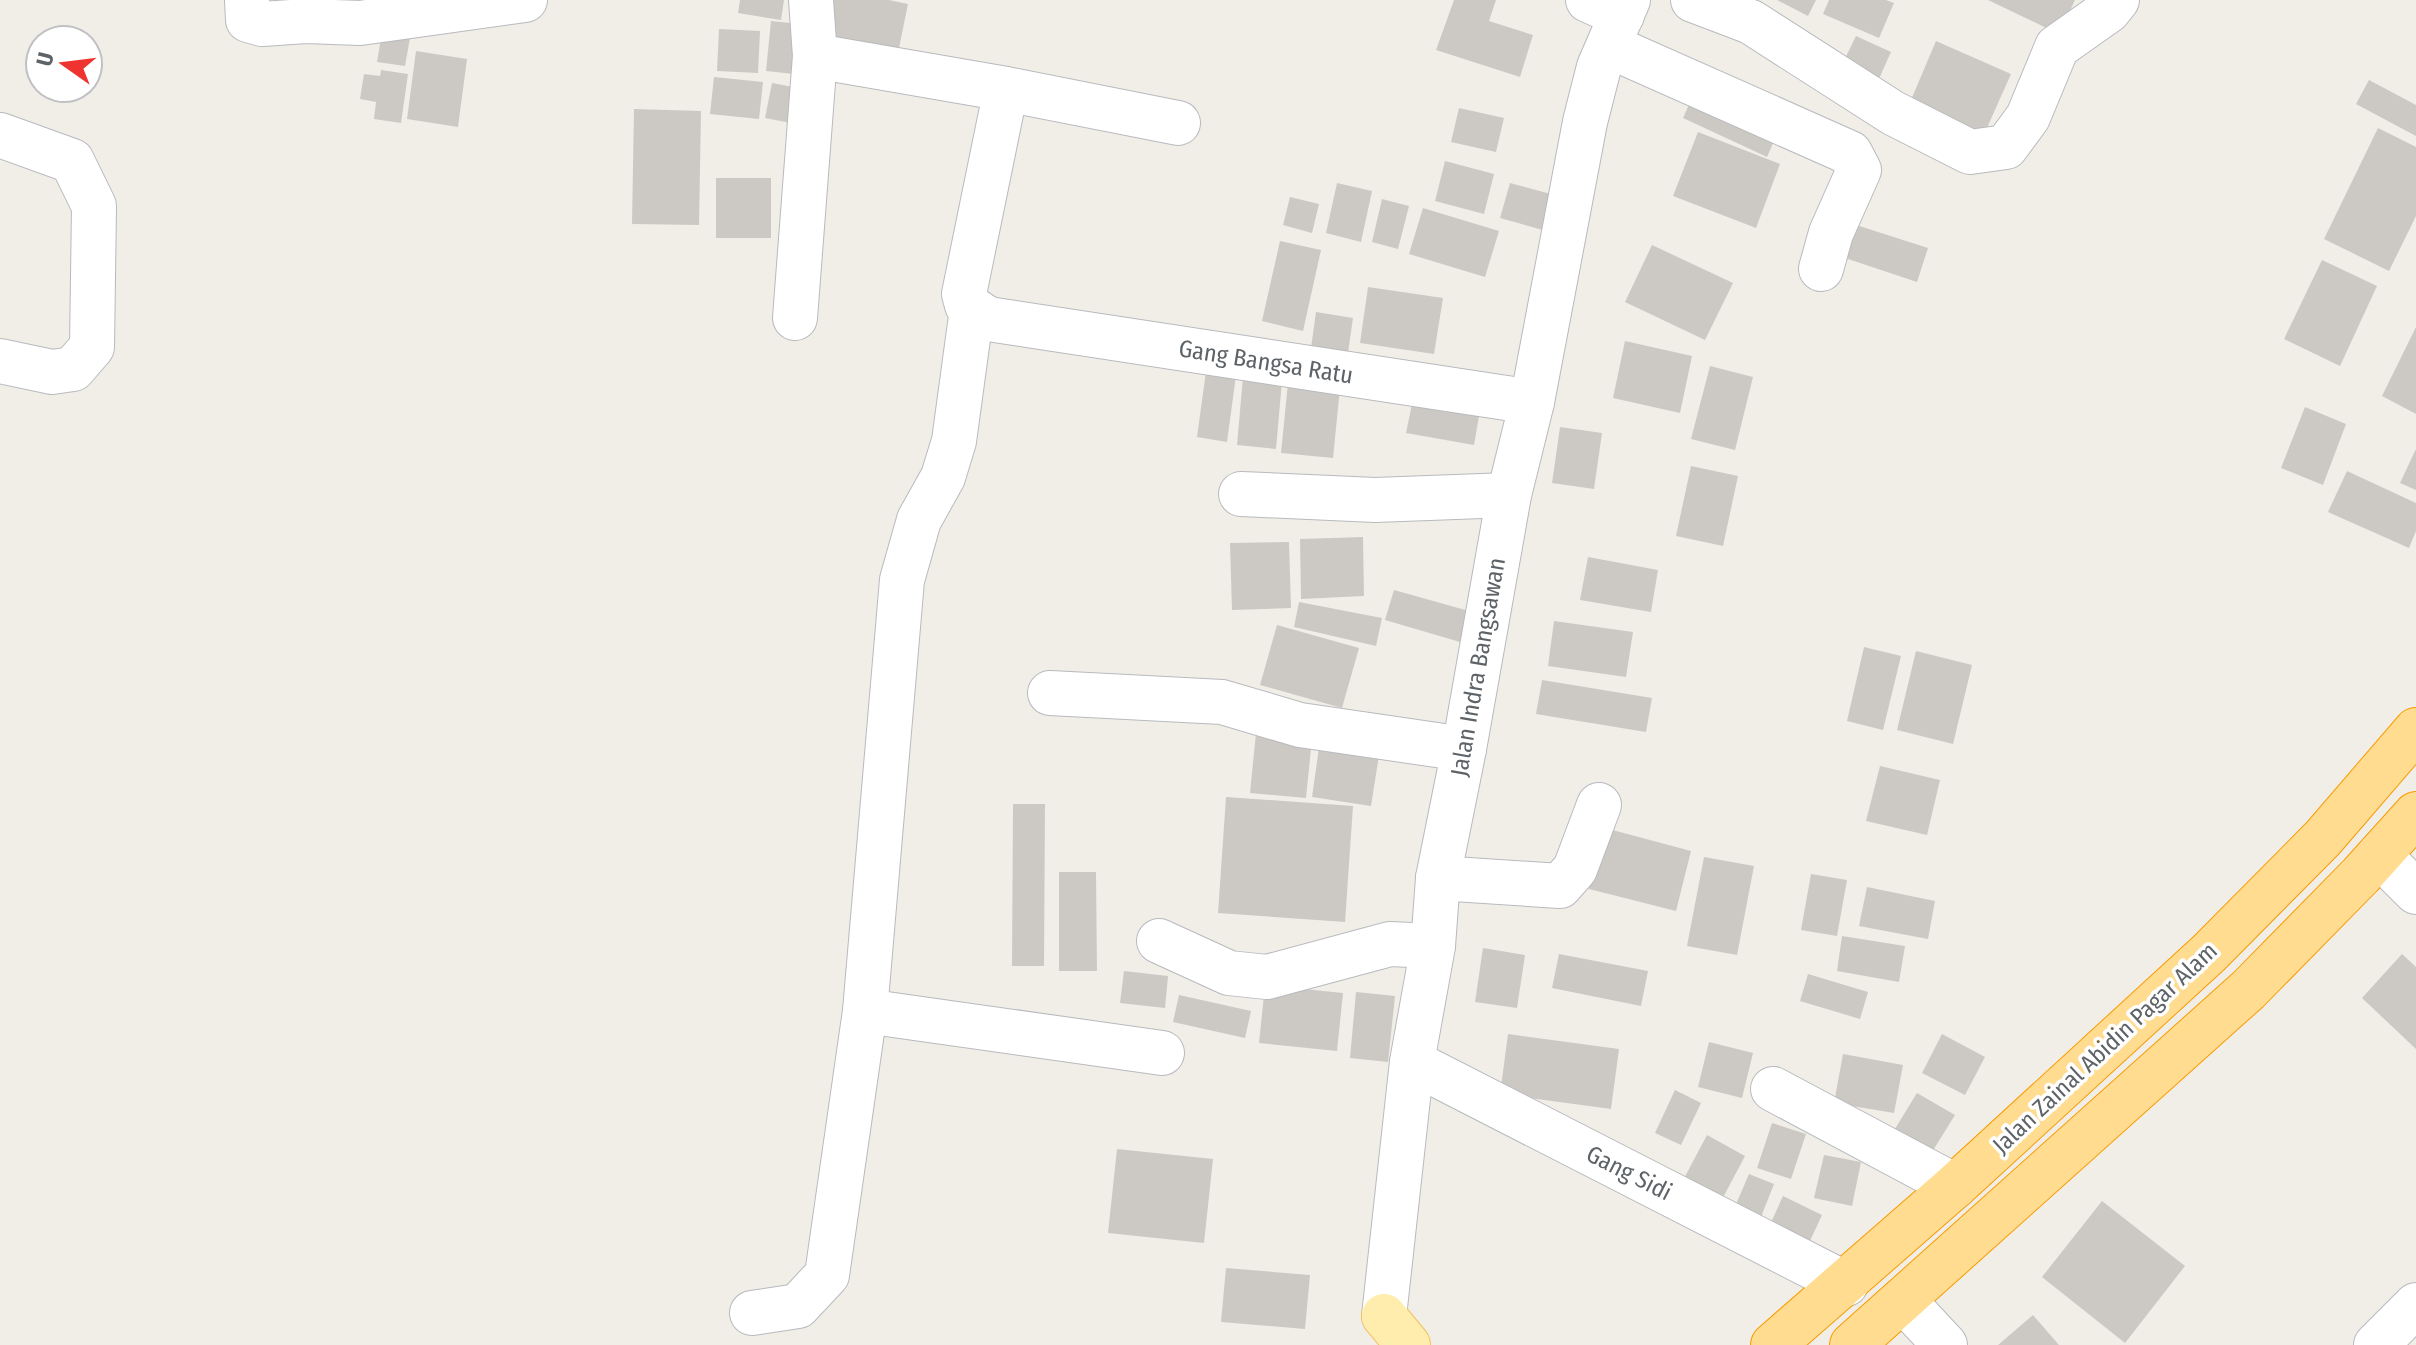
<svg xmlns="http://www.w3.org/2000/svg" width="2416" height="1345" font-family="'Fira Sans Condensed',sans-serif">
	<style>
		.building { fill: #ccc9c4 }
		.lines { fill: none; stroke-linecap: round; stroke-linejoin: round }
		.minor-casing { stroke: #b7babe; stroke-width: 46 }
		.major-casing { stroke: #f5c15b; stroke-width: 46 }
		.highway-casing { stroke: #f89b00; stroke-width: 46 }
		.minor { stroke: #fff; stroke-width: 44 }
		.major { stroke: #ffedae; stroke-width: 44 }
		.highway { stroke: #ffdc90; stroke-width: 44 }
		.labels { text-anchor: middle; stroke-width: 7; stroke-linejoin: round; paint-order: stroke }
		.street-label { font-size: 24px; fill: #5e6368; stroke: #fff }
	</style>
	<rect width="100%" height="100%" fill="#f1eee7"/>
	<g class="building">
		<polygon points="740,0 784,0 781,20 738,13"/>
		<polygon points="829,0 889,0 908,4 898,53 822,38"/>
		<polygon points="1454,0 1496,0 1489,21 1533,35 1520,77 1436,50"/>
		<polygon points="1777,0 1816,0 1808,16"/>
		<polygon points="1829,0 1886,0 1894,3 1879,38 1823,14"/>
		<polygon points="1988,0 2075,0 2059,34"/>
		<polygon points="771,21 800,24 794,74 766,71"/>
		<polygon points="383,27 411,32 405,66 377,62"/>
		<polygon points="719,29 760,31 758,73 717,71"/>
		<polygon points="1856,36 1891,52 1873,92 1837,75"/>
		<polygon points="1936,41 2011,74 1982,139 1908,107"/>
		<polygon points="416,51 467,59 458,127 407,119"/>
		<polygon points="381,70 408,74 401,123 374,119 376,102 360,99 364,74 380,76"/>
		<polygon points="714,77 763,82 759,119 710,114"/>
		<polygon points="2369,80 2416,105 2416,136 2356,104"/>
		<polygon points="772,83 798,88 791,123 765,118"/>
		<polygon points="1697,87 1781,125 1767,157 1683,118"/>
		<polygon points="1459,108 1504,118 1496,152 1451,142"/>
		<polygon points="634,109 701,111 699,225 632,224"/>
		<polygon points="2378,128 2416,147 2416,216 2389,271 2324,239"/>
		<polygon points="1698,132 1780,164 1756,228 1673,196"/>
		<polygon points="1445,161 1494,174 1484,214 1435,201"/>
		<rect x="716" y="178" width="55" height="60"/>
		<polygon points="1337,183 1372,191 1361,242 1326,233"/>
		<polygon points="1510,183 1562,197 1553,233 1500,218"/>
		<polygon points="1290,197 1319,204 1312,233 1283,225"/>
		<polygon points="1382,199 1409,206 1398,249 1372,242"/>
		<polygon points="1423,208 1499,231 1485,277 1409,254"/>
		<polygon points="1850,223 1928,248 1917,282 1839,256"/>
		<polygon points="1280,241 1321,250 1303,331 1262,321"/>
		<polygon points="1652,245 1733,283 1705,340 1625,302"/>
		<polygon points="2322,260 2377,286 2340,366 2284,339"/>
		<polygon points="1368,287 1443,298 1434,354 1360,343"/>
		<polygon points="1316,312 1353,318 1348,353 1311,348"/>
		<polygon points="2416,327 2416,414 2382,396"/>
		<polygon points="1625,341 1692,356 1680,413 1613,398"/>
		<polygon points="1207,364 1237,368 1227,442 1197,437"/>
		<polygon points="1710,366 1753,377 1735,450 1691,439"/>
		<polygon points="1243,377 1282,381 1276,449 1237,445"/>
		<polygon points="1288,383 1340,388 1333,458 1281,453"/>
		<polygon points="1412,404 1479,416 1474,445 1406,433"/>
		<polygon points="2305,407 2346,424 2323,485 2281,468"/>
		<polygon points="1560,427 1602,433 1594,489 1552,483"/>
		<polygon points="2416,449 2416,490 2400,483"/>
		<polygon points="1691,466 1738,476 1723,546 1676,536"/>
		<polygon points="2347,471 2416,503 2416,531 2409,548 2328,512"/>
		<polygon points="1363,537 1364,596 1301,599 1300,539"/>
		<polygon points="1289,542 1291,608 1232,610 1230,543"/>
		<polygon points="1588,557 1658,570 1651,612 1580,600"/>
		<polygon points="1394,590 1469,611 1460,642 1385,620"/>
		<polygon points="1299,602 1382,618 1376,646 1294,627"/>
		<polygon points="1554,621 1633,632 1626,677 1548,666"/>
		<polygon points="1277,625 1359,648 1342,708 1260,685"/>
		<polygon points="1864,647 1901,656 1883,730 1847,721"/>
		<polygon points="1916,651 1972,665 1953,744 1897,730"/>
		<polygon points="1542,680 1652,698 1646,732 1536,714"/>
		<polygon points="1256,733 1312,739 1306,798 1250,793"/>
		<polygon points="1320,741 1380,749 1371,806 1312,797"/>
		<polygon points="1880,766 1940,780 1927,835 1866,821"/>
		<polygon points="1226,797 1353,806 1345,922 1218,913"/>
		<polygon points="1013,804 1045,804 1044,966 1012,966"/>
		<polygon points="1605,828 1691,851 1676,911 1589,889"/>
		<polygon points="1704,857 1754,866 1737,955 1687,946"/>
		<polygon points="1059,872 1096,872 1097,971 1059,971"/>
		<polygon points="1811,874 1847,880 1837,936 1801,930"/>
		<polygon points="1867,887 1935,901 1928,939 1859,926"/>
		<polygon points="1842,936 1905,946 1899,982 1837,971"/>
		<polygon points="1483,948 1525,955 1517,1008 1475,1002"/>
		<polygon points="1559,954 1648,971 1641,1006 1552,988"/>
		<polygon points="2402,954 2416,967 2416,1049 2362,998"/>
		<polygon points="1124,971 1168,976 1165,1008 1120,1003"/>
		<polygon points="1808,974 1868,992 1860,1019 1800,1001"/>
		<polygon points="1265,985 1343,993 1337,1051 1259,1043"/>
		<polygon points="1356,992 1395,996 1388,1062 1350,1058"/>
		<polygon points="1179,995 1251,1011 1245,1038 1173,1022"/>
		<polygon points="1508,1034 1619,1049 1611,1109 1500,1094"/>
		<polygon points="1942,1034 1985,1057 1965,1095 1922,1073"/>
		<polygon points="1709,1042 1753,1053 1742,1098 1698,1087"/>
		<polygon points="1843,1054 1903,1065 1894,1113 1834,1103"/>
		<polygon points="1675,1090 1701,1103 1681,1145 1655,1133"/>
		<polygon points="1917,1093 1955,1115 1927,1160 1890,1137"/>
		<polygon points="1772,1123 1806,1134 1791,1179 1757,1168"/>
		<polygon points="1707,1135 1745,1156 1718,1207 1680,1186"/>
		<polygon points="1117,1149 1213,1159 1204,1243 1108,1233"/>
		<polygon points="1824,1155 1861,1162 1852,1206 1814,1198"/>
		<polygon points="1749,1174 1774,1184 1757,1227 1731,1216"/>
		<polygon points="1783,1196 1822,1215 1803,1256 1764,1238"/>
		<polygon points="2102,1201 2185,1266 2125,1343 2042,1277"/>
		<polygon points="1226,1268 1310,1275 1305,1329 1221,1322"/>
		<polygon points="2033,1315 2059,1345 1998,1345"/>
	</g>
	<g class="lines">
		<defs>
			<g id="minor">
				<polyline points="247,0 248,20 262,24 306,21 360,23 525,0"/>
				<polyline points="1588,0 1622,15"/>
				<polyline points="1693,0 1751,22 1893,113 1970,152 2006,147 2028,117 2057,47 2108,11 2117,0"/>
				<polyline points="1609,46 1850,153 1859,170 1831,233 1821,269"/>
				<polyline points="815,56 1006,89 964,294 967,305 988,319 1532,402"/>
				<polyline points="1006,89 1178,123"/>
				<polyline points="0,135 72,161 94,206 92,347 73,369 52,372 0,361"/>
				<polyline points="795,318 815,56 811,0"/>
				<polyline points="1241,494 1375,500 1509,495"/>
				<polyline points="1050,693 1222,702 1300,725 1464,749"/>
				<polyline points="2379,855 2416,892"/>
				<polyline points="1438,878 1560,886 1575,869 1599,805"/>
				<polyline points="1159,941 1229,973 1267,977 1390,944 1433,946"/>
				<polyline points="865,1011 1162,1053"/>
				<polyline points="1412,1062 1846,1284"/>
				<polyline points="1773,1089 1955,1186"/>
				<polyline points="1903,1300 1945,1345"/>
				<polyline points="752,1313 798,1306 827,1275 865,1011 902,580 919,520 943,477 954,441 972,309"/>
				<polyline points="1384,1316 1412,1062 1433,946 1438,878 1464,749 1509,495 1532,402 1585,122 1599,67 1628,0"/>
				<polyline points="2376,1345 2416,1305"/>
			</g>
			<polyline id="major" points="1384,1316 1408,1345"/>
			<g id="highway">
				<polyline points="1773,1345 1955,1186 2209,953 2323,838 2416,730"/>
				<polyline points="1852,1345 2248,990 2361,875 2416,814"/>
			</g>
		</defs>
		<use href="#minor" class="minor-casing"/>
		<use href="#major" class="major-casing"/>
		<use href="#highway" class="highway-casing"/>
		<use href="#minor" class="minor"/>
		<use href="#major" class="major"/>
		<use href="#highway" class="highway"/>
	</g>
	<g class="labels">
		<g class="street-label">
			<text transform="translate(1266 362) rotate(9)" y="8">Gang Bangsa Ratu</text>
			<text transform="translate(1478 667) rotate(-80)" y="8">Jalan Indra Bangsawan</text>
			<text transform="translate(2105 1048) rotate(-43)" y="8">Jalan Zainal Abidin Pagar Alam</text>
			<text transform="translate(1629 1173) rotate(27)" y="8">Gang Sidi</text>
		</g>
	</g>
	<g transform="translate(64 64) rotate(284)"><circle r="38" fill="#ffffff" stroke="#bfc1c3" stroke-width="2"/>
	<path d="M0-6L14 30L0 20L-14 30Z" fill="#ee3330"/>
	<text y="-12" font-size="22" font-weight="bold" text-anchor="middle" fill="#5e6368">U</text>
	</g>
</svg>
